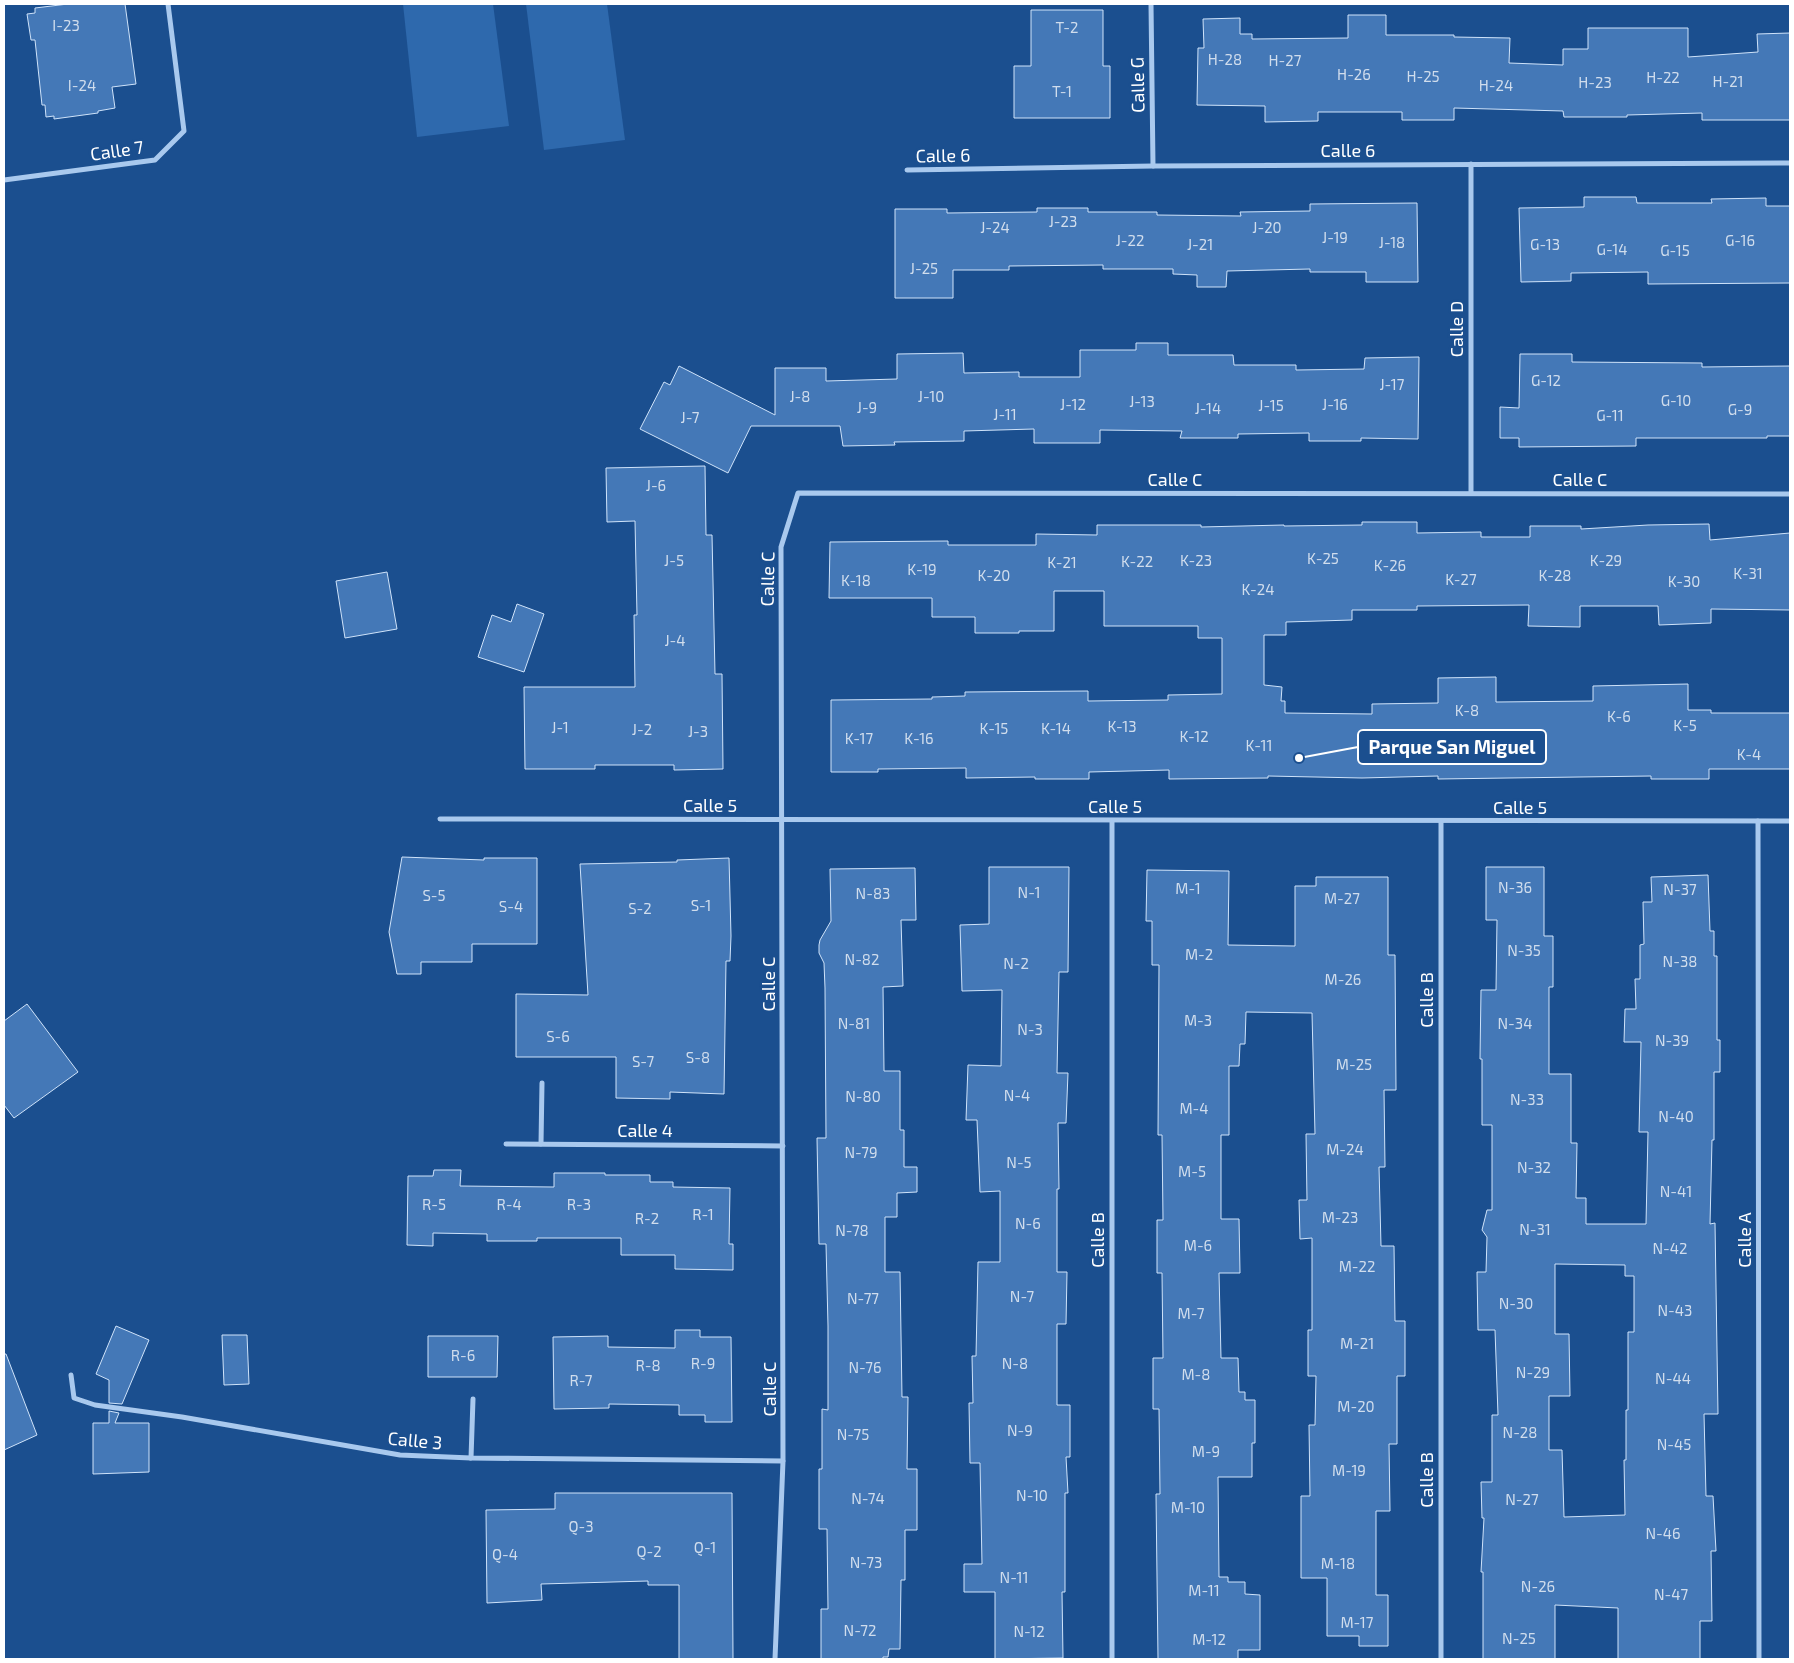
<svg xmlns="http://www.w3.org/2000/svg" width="1794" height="1663" font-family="'Exo 2',sans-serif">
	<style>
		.green { fill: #2e69ad }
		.building { fill: #4478b7; stroke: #cfe3fa; fill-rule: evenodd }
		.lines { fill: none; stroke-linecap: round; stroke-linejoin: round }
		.minor { stroke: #a9c9ee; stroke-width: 5 }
		.labels { text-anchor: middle; stroke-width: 5; stroke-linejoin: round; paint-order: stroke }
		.number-label { font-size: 15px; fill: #d0dded }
		.street-label { font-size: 18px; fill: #fff; stroke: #1b4f8f }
		.leader { fill: none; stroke: #fff; stroke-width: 2 }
		.callout-dot { fill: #fff; stroke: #1b4f8f; stroke-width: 2 }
		.callout { fill: #1b4f8f; stroke: #fff; stroke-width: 2 }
		.callout-label { font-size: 19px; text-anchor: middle; font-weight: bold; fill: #fff }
	</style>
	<rect width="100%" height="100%" fill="#1b4f8f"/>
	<g class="green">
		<polygon points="403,4 493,4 509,126 417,137"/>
		<polygon points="526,4 607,4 625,140 544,150"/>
	</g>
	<g class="building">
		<polygon points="68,4 125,4 136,84 112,87 115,108 98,111 98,113 54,119 54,116 46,117 45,105 42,105 35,40 31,40 27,14 35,13 35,8"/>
		<polygon points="1031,10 1103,10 1103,66 1110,66 1110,118 1014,118 1014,66 1031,66"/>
		<polygon points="1348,15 1386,15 1386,35 1454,35 1454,37 1510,38 1509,63 1563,65 1563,49 1588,49 1588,28 1688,28 1688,57 1758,52 1757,34 1790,33 1790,120 1702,120 1702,113 1627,115 1627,117 1564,117 1563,111 1454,108 1454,120 1402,120 1402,112 1318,112 1318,121 1265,122 1265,106 1197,105 1198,48 1204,48 1203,19 1240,18 1240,34 1252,34 1252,39 1348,38"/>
		<polygon points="1584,197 1636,197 1637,203 1712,203 1711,199 1766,198 1766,206 1790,206 1790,283 1648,284 1648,272 1571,273 1571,281 1521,282 1519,208 1584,207"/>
		<polygon points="1417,203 1418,282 1366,282 1366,272 1310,272 1310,269 1227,271 1226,287 1197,287 1197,275 1173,274 1173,269 1103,269 1103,265 1009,266 1009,270 953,270 953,298 895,298 895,209 947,209 947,213 1037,212 1037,208 1088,208 1088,212 1157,212 1157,215 1241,216 1240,212 1310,211 1310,204"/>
		<polygon points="1136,343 1168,343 1168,355 1233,355 1234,365 1296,365 1296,370 1364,369 1365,358 1419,357 1418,439 1361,438 1361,441 1309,441 1309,433 1238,434 1238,438 1180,438 1182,431 1100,430 1100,443 1034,443 1034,429 964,431 964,441 894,442 895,445 843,446 840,426 751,426 728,473 640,429 664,382 670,385 679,366 775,415 775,368 826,368 826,381 897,379 897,354 963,353 964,373 1019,372 1019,377 1080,377 1080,350 1136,350"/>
		<polygon points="1520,354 1572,354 1572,362 1702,363 1702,367 1790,366 1790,436 1767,436 1767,438 1636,438 1636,446 1519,447 1519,438 1500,438 1500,407 1519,408"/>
		<polygon points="705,466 706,535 712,535 715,674 722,674 723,769 674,770 674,765 595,765 595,769 525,769 524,687 635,687 634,615 637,615 635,521 607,522 606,468"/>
		<polygon points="1362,522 1417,522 1417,533 1481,532 1481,537 1530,537 1530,526 1581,526 1581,529 1648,525 1709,524 1710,540 1790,533 1790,610 1711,609 1711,623 1659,625 1658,606 1580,606 1580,627 1528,626 1529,605 1417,606 1417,610 1352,610 1352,620 1286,622 1286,635 1264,635 1264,685 1282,687 1281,701 1285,701 1285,713 1372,714 1372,704 1438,703 1438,678 1496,677 1496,702 1593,701 1593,686 1688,684 1688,710 1711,710 1711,713 1790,713 1790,769 1709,769 1709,779 1651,779 1651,776 1438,779 1438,776 1362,778 1268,776 1268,778 1169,779 1169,770 1089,772 1089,779 1035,779 1035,777 966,778 966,768 878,769 878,772 831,772 831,700 932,699 932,697 965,696 965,692 1088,691 1088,701 1168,700 1168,695 1222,694 1222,638 1198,638 1198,626 1104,626 1104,591 1054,591 1054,631 1019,631 1019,633 975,633 975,617 932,617 932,598 829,598 830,542 948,541 948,545 1036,545 1036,534 1097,535 1097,525 1201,525 1201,527 1284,525 1284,526 1362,525"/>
		<polygon points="387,572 397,629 345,638 336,581"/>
		<polygon points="517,604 544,614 524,672 478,657 492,615 511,622"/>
		<polygon points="402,857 484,860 484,858 537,858 537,944 472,944 472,962 421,962 421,974 397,974 389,932"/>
		<polygon points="729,858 731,936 730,961 726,961 724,1094 670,1092 670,1099 616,1098 616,1057 516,1057 516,994 588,995 580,864 677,862 677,860"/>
		<polygon points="989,867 1069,867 1068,972 1059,972 1057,1073 1068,1073 1066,1123 1058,1123 1059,1189 1057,1189 1057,1272 1067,1272 1066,1324 1057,1324 1057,1405 1070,1405 1070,1457 1066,1457 1068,1493 1065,1493 1065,1592 1062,1592 1063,1658 995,1659 995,1592 964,1592 964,1564 982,1564 980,1463 970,1463 969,1403 973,1403 972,1356 976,1356 978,1262 1000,1262 1000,1191 980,1192 977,1120 966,1120 968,1065 1001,1066 1002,990 962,991 960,925 989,924"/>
		<path d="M 1486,867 L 1544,867 L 1544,936 L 1553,936 L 1553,987 L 1549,987 L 1549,1074 L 1571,1074 L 1571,1143 L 1577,1143 L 1576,1198 L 1586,1198 L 1586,1224 L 1646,1224 L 1648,1132 L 1639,1132 L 1641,1042 L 1624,1042 L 1625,1009 L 1636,1009 L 1635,979 L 1640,979 L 1640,945 L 1644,944 L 1643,902 L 1652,902 L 1651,877 L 1708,875 L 1710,931 L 1714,931 L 1714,956 L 1717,956 L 1717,1040 L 1720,1040 L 1720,1072 L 1714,1072 L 1714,1140 L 1712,1140 L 1710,1224 L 1715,1223 L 1718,1414 L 1704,1414 L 1706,1496 L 1713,1496 L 1716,1551 L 1711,1551 L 1712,1621 L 1700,1621 L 1700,1659 L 1618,1659 L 1618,1608 L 1555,1605 L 1555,1659 L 1483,1659 L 1483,1572 L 1481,1572 L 1484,1518 L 1482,1518 L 1481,1482 L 1492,1482 L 1492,1415 L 1498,1415 L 1495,1330 L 1478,1330 L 1477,1272 L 1486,1272 L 1487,1237 L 1482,1230 L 1487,1210 L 1492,1210 L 1492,1125 L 1482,1125 L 1482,1059 L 1480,1059 L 1481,990 L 1496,990 L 1497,920 L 1486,920 ZM 1555,1264 L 1625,1265 L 1625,1276 L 1634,1276 L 1634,1332 L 1628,1332 L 1628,1410 L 1626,1410 L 1626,1460 L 1624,1460 L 1625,1515 L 1564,1517 L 1562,1450 L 1549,1450 L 1549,1396 L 1570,1396 L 1569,1334 L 1555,1334 Z"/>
		<polygon points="915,868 916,920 901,920 903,986 883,987 884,1071 900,1071 900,1130 904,1130 904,1167 917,1167 917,1192 897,1193 897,1217 885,1217 885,1272 900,1272 902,1397 908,1397 907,1469 917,1469 917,1530 905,1530 905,1580 901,1580 900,1649 889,1649 888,1657 883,1657 883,1659 821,1659 821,1609 828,1609 827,1529 819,1529 819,1469 822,1469 822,1409 828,1410 828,1326 826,1244 819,1244 817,1138 826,1138 825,988 824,963 819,953 819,945 820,940 831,921 830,869"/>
		<polygon points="1147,870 1229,871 1228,945 1295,946 1295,886 1316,886 1316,877 1388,877 1388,955 1395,955 1396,1090 1384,1090 1385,1167 1379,1167 1381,1246 1394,1246 1395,1321 1405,1321 1405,1376 1397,1376 1397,1444 1389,1444 1390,1511 1376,1511 1376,1595 1388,1595 1388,1646 1359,1646 1359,1636 1327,1636 1327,1578 1301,1578 1301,1496 1310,1496 1309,1425 1315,1425 1316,1376 1308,1376 1308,1330 1312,1330 1312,1238 1300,1239 1299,1200 1307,1200 1306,1134 1315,1134 1312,1013 1246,1012 1245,1044 1240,1044 1239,1066 1229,1066 1229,1135 1221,1135 1221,1219 1239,1219 1240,1273 1219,1273 1221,1358 1238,1358 1239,1392 1245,1392 1245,1400 1255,1400 1255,1443 1252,1443 1252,1477 1218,1477 1219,1577 1228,1577 1228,1582 1245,1582 1245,1594 1260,1595 1260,1650 1238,1650 1238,1659 1158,1659 1156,1494 1160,1494 1159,1409 1153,1409 1153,1358 1163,1358 1162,1273 1157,1273 1157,1220 1163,1220 1162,1135 1158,1135 1159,965 1152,965 1152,921 1146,921"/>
		<polygon points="27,1004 78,1072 14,1118 4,1105 4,1021"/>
		<polygon points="434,1170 461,1170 460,1186 554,1187 554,1173 605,1173 605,1175 650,1175 650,1182 673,1182 673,1187 730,1188 729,1244 733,1244 733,1270 675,1269 675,1255 621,1255 621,1238 537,1238 537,1241 487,1241 487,1234 433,1233 433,1246 407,1245 408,1176 433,1176"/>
		<polygon points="116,1326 149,1340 122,1404 109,1403 109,1380 96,1374"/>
		<polygon points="675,1330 700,1330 700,1337 731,1337 732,1422 705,1422 705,1415 679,1415 679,1405 609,1404 609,1408 554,1409 553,1337 608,1336 608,1347 675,1348"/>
		<polygon points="222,1335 247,1335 249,1384 224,1385"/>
		<polygon points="428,1336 498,1336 497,1377 428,1377"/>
		<polygon points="4,1354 6,1354 37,1435 4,1450"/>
		<polygon points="109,1411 119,1413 115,1423 149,1423 149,1472 93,1474 93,1423 109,1423"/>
		<polygon points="555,1493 732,1493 733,1659 679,1659 679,1585 648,1585 648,1581 541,1584 542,1600 487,1603 486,1510 555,1509"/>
	</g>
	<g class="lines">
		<g class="minor">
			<polyline points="1151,4 1153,166"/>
			<polyline points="1471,164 1471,493"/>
			<polyline points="907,170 1153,166 1790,163"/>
			<polyline points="4,180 155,160 184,131 168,4"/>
			<polyline points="440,819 1790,821"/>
			<polyline points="1112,821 1112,1659"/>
			<polyline points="1758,821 1759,1659"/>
			<polyline points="506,1144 783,1146"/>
			<polyline points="541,1144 542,1083"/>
			<polyline points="71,1375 74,1398 95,1405 182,1417 400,1455 471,1458 783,1461"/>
			<polyline points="471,1458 473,1399"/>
			<polyline points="775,1659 783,1461 781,547 798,493 1790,494"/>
			<polyline points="1441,1659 1441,822"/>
		</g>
	</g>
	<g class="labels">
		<g class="number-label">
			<text x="66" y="31">I-23</text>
			<text x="1067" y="33">T-2</text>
			<text x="1225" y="65">H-28</text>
			<text x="1285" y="66">H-27</text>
			<text x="1354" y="80">H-26</text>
			<text x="1423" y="82">H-25</text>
			<text x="1663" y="83">H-22</text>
			<text x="1728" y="87">H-21</text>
			<text x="1595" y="88">H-23</text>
			<text x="82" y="91">I-24</text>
			<text x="1496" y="91">H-24</text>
			<text x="1062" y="97">T-1</text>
			<text x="1063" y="227">J-23</text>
			<text x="995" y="233">J-24</text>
			<text x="1267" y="233">J-20</text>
			<text x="1335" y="243">J-19</text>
			<text x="1130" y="246">J-22</text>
			<text x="1740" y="246">G-16</text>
			<text x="1392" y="248">J-18</text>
			<text x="1200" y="250">J-21</text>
			<text x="1545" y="250">G-13</text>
			<text x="1612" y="255">G-14</text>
			<text x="1675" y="256">G-15</text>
			<text x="924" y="274">J-25</text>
			<text x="1546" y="386">G-12</text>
			<text x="1392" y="390">J-17</text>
			<text x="800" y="402">J-8</text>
			<text x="931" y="402">J-10</text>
			<text x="1676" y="406">G-10</text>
			<text x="1142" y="407">J-13</text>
			<text x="1073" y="410">J-12</text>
			<text x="1335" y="410">J-16</text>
			<text x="1271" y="411">J-15</text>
			<text x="867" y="413">J-9</text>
			<text x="1208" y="414">J-14</text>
			<text x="1740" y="415">G-9</text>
			<text x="1005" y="420">J-11</text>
			<text x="1610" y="421">G-11</text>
			<text x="690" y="423">J-7</text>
			<text x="656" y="491">J-6</text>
			<text x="1323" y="564">K-25</text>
			<text x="674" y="566">J-5</text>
			<text x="1196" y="566">K-23</text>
			<text x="1606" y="566">K-29</text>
			<text x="1137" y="567">K-22</text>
			<text x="1062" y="568">K-21</text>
			<text x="1390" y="571">K-26</text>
			<text x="922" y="575">K-19</text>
			<text x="1748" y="579">K-31</text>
			<text x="994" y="581">K-20</text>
			<text x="1555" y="581">K-28</text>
			<text x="1461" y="585">K-27</text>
			<text x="856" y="586">K-18</text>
			<text x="1684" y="587">K-30</text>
			<text x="1258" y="595">K-24</text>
			<text x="675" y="646">J-4</text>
			<text x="1467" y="716">K-8</text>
			<text x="1619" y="722">K-6</text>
			<text x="1685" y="731">K-5</text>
			<text x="1122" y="732">K-13</text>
			<text x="560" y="733">J-1</text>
			<text x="994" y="734">K-15</text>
			<text x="1056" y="734">K-14</text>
			<text x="642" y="735">J-2</text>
			<text x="698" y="737">J-3</text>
			<text x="1194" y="742">K-12</text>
			<text x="859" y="744">K-17</text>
			<text x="919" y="744">K-16</text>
			<text x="1259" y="751">K-11</text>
			<text x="1749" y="760">K-4</text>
			<text x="1515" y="893">N-36</text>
			<text x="1188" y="894">M-1</text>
			<text x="1680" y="895">N-37</text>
			<text x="1029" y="898">N-1</text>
			<text x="873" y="899">N-83</text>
			<text x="434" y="901">S-5</text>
			<text x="1342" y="904">M-27</text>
			<text x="701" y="911">S-1</text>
			<text x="511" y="912">S-4</text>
			<text x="640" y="914">S-2</text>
			<text x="1524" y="956">N-35</text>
			<text x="1199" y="960">M-2</text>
			<text x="862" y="965">N-82</text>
			<text x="1680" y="967">N-38</text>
			<text x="1016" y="969">N-2</text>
			<text x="1343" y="985">M-26</text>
			<text x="1198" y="1026">M-3</text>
			<text x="854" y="1029">N-81</text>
			<text x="1515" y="1029">N-34</text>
			<text x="1030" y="1035">N-3</text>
			<text x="558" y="1042">S-6</text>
			<text x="1672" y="1046">N-39</text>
			<text x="698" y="1063">S-8</text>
			<text x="643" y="1067">S-7</text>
			<text x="1354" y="1070">M-25</text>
			<text x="1017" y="1101">N-4</text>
			<text x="863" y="1102">N-80</text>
			<text x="1527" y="1105">N-33</text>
			<text x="1194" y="1114">M-4</text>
			<text x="1676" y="1122">N-40</text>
			<text x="1345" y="1155">M-24</text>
			<text x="861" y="1158">N-79</text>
			<text x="1019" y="1168">N-5</text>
			<text x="1534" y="1173">N-32</text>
			<text x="1192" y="1177">M-5</text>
			<text x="1676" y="1197">N-41</text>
			<text x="434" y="1210">R-5</text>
			<text x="509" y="1210">R-4</text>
			<text x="579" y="1210">R-3</text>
			<text x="703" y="1220">R-1</text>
			<text x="1340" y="1223">M-23</text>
			<text x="647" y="1224">R-2</text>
			<text x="1028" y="1229">N-6</text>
			<text x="1535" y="1235">N-31</text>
			<text x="852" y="1236">N-78</text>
			<text x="1198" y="1251">M-6</text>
			<text x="1670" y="1254">N-42</text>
			<text x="1357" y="1272">M-22</text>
			<text x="1022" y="1302">N-7</text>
			<text x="863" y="1304">N-77</text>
			<text x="1516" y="1309">N-30</text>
			<text x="1675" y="1316">N-43</text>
			<text x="1191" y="1319">M-7</text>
			<text x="1357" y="1349">M-21</text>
			<text x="463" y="1361">R-6</text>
			<text x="703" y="1369">R-9</text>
			<text x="1015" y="1369">N-8</text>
			<text x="648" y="1371">R-8</text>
			<text x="865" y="1373">N-76</text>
			<text x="1533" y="1378">N-29</text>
			<text x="1196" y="1380">M-8</text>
			<text x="1673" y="1384">N-44</text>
			<text x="581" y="1386">R-7</text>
			<text x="1356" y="1412">M-20</text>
			<text x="1020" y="1436">N-9</text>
			<text x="1520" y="1438">N-28</text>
			<text x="853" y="1440">N-75</text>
			<text x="1674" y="1450">N-45</text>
			<text x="1206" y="1457">M-9</text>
			<text x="1349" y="1476">M-19</text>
			<text x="1032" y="1501">N-10</text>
			<text x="868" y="1504">N-74</text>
			<text x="1522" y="1505">N-27</text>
			<text x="1188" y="1513">M-10</text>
			<text x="581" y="1532">Q-3</text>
			<text x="1663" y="1539">N-46</text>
			<text x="705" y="1553">Q-1</text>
			<text x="649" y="1557">Q-2</text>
			<text x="505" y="1560">Q-4</text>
			<text x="866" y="1568">N-73</text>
			<text x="1338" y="1569">M-18</text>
			<text x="1014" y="1583">N-11</text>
			<text x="1538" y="1592">N-26</text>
			<text x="1204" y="1596">M-11</text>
			<text x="1671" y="1600">N-47</text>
			<text x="1357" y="1628">M-17</text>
			<text x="860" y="1636">N-72</text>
			<text x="1029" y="1637">N-12</text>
			<text x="1519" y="1644">N-25</text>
			<text x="1209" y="1645">M-12</text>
		</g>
		<g class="street-label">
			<text transform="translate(1138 85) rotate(-91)" y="6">Calle G</text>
			<text transform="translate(117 151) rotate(-8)" y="6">Calle 7</text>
			<text x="1348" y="157">Calle 6</text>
			<text transform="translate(943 156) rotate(-1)" y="6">Calle 6</text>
			<text transform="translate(1457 329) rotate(-90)" y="6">Calle D</text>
			<text x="1175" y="486">Calle C</text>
			<text x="1580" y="486">Calle C</text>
			<text transform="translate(768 579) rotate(-89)" y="6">Calle C</text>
			<text x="710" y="812">Calle 5</text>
			<text x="1115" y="813">Calle 5</text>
			<text x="1520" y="814">Calle 5</text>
			<text transform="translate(769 984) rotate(-90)" y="6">Calle C</text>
			<text transform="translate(1427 1000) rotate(-90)" y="6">Calle B</text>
			<text x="645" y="1137">Calle 4</text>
			<text transform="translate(1098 1240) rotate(-90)" y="6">Calle B</text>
			<text transform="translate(1745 1240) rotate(-90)" y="6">Calle A</text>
			<text transform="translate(770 1389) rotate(-90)" y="6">Calle C</text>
			<text transform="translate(415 1441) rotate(5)" y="6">Calle 3</text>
			<text transform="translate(1427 1480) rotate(-90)" y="6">Calle B</text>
		</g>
	</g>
	<path class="leader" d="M1299 758L1358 747"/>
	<circle class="callout-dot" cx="1299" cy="758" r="5"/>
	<rect class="callout" x="1358" y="730" width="188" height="34" rx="5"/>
	<g class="callout-label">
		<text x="1452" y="754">Parque San Miguel</text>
	</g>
	<rect width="1794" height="1663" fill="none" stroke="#ffffff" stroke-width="10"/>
</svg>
